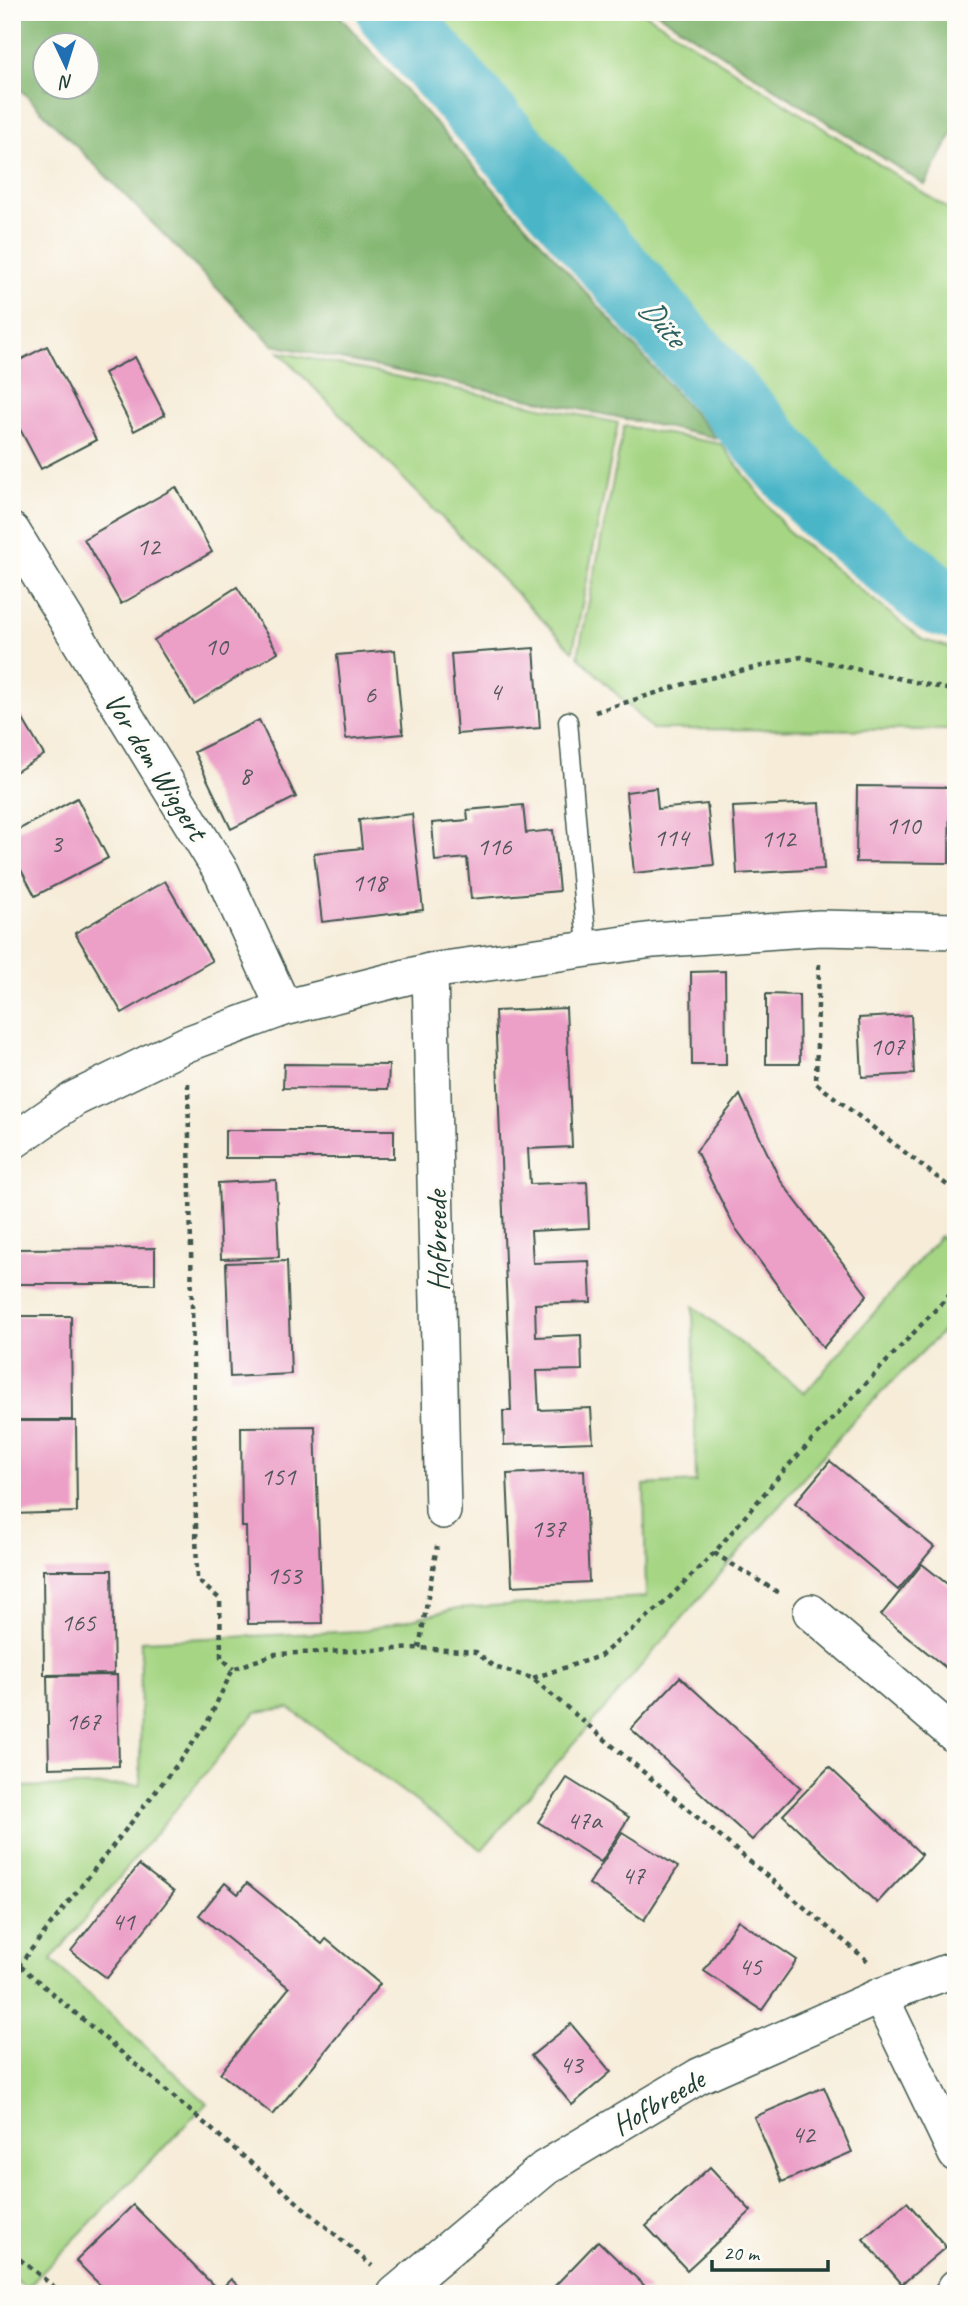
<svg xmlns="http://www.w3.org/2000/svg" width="968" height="2306" font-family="Caveat,sans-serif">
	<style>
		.green { fill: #a6d684; stroke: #628a5c; stroke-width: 2 }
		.forest { fill: #84b772; stroke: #527a53; stroke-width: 2; fill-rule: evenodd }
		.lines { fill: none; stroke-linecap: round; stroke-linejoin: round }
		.river { stroke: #4ab5c7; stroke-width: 70 }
		.building { fill: #ec9fc7 }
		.lane-casing { stroke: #3f574d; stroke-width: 21 }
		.street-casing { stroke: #3f574d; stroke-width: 38 }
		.path { stroke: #3f574d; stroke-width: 4.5; stroke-dasharray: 5 5; stroke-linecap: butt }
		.lane { stroke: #fff; stroke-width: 18 }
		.street { stroke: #fff; stroke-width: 35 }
		.labels { text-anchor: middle; stroke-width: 6; stroke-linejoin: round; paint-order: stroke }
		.number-label { font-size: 26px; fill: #525659 }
		.street-label { font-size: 30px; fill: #1f3d34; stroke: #fdfcf7 }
		.water-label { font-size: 32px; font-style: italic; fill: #2c6160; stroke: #fdfcf7 }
	</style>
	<rect width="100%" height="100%" fill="#fdfcf7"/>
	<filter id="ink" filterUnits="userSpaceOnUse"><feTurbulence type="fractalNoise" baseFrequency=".0143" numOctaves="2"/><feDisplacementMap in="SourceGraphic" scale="14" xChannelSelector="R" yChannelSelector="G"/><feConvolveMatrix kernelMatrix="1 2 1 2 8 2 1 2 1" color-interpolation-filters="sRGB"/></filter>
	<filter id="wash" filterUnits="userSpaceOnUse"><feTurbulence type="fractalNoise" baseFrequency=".00686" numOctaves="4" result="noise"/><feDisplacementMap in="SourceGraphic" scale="28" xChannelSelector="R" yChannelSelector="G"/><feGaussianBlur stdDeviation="1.57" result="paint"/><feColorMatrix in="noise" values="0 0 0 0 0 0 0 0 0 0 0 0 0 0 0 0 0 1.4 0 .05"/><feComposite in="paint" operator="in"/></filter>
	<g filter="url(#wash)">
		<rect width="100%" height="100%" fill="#f6ecd8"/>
		<g class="green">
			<polygon points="430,12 643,12 956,214 956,573 853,489"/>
			<polygon points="279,352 618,423 573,651"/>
			<polygon points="624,426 721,444 787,530 923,640 956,649 956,730 652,729 578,656"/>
			<polygon points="940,1236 956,1253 956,1318 851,1423 482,1850 289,1708 256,1712 51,1960 207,2103 27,2288 12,2277 12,1787 140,1785 141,1641 361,1631 458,1608 646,1597 644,1485 696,1482 693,1306 805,1393"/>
		</g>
		<g class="forest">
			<path d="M 12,12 L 336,12 L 716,438 L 273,345 L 12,81 ZM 46,46 L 88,46 L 88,88 L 46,88 Z"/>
			<polygon points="656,12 956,12 956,127 925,185"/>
		</g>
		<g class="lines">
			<polyline class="river" points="392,12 825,508 937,600 956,606"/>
		</g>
		<g id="blocks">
			<g class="building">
				<polygon points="47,346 96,440 41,469 12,414 12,364"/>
				<polygon points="135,357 165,415 134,431 104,373"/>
				<polygon points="176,487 212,552 121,604 84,539"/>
				<polygon points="237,587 278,652 194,704 154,640"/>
				<polygon points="534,648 540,728 457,734 451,654"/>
				<polygon points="395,650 403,734 346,739 337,655"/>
				<polygon points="12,701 44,755 12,774"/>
				<polygon points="259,720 296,797 231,829 194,752"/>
				<polygon points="857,786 950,787 949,863 856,862"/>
				<polygon points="656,788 658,809 707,804 714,865 634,873 626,792"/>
				<polygon points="77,798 108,858 35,896 12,853 12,833"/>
				<polygon points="820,803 824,869 737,874 733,807"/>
				<polygon points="523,805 526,833 553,830 559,891 471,899 467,858 435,861 432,823 468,820 467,810"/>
				<polygon points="412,814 423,910 322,922 314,853 362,848 359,820"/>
				<polygon points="165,881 212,961 122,1013 75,933"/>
				<polygon points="725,971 726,1065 692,1065 691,972"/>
				<polygon points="766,994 799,995 800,1064 766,1064"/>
				<polygon points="566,1008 572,1147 528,1149 530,1184 587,1182 589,1228 531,1231 533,1263 589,1261 591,1302 535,1304 536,1337 581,1335 582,1370 537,1371 539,1410 591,1408 593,1442 504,1445 503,1411 511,1411 495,1011"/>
				<polygon points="911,1015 914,1074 862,1077 859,1018"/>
				<polygon points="284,1064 389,1065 388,1089 283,1088"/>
				<polygon points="740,1095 780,1180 867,1295 823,1348 734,1226 696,1151"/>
				<rect x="225" y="1130" width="169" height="28"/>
				<polygon points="276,1180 279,1257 221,1259 218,1183"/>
				<polygon points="155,1248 155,1284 12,1284 12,1249"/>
				<polygon points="287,1261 291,1374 230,1377 226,1263"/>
				<polygon points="12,1316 71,1316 72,1420 12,1420"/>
				<polygon points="12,1421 76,1421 77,1512 12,1514"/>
				<polygon points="315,1426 322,1623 248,1624 246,1527 242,1527 241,1427"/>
				<polygon points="830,1461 934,1547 898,1590 795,1503"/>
				<polygon points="584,1470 589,1582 512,1586 507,1474"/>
				<polygon points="922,1564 956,1591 956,1676 881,1615"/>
				<polygon points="43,1570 112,1570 114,1674 44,1675"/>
				<polygon points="117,1675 119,1766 49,1768 47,1676"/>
				<polygon points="680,1677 801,1788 752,1840 631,1729"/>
				<polygon points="829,1767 922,1855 877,1903 783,1815"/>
				<polygon points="567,1778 629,1817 601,1862 538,1822"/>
				<polygon points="622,1832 678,1867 644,1920 589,1884"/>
				<polygon points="139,1865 174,1892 107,1978 71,1951"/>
				<polygon points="225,1883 238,1894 247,1883 322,1944 326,1939 380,1984 273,2115 220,2073 289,1988 199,1915"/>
				<polygon points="738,1920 797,1960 762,2010 704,1971"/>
				<polygon points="571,2024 611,2072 572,2105 531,2056"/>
				<polygon points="824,2087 852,2152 782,2182 754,2117"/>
				<polygon points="710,2167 751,2211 687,2270 646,2226"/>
				<polygon points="907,2202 946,2247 902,2284 863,2239"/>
				<polygon points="133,2205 219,2291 231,2279 246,2294 109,2294 76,2261"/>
				<polygon points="598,2241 650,2291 547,2294"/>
			</g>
		</g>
	</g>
	<g filter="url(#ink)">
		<use href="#blocks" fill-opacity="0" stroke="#3f574d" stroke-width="2"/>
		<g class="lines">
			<defs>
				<polyline id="lane" points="568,721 587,947"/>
				<g id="street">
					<polyline points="12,531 222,873 284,1008"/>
					<polyline points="430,971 443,1511"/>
					<polyline points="12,1142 74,1099 187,1044 284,1008 430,971 653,940 820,928 956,931"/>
					<polyline points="811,1612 956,1736"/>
					<polyline points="880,1996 956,2154"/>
					<polyline points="395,2294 545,2168 699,2076 880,1996 956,1969"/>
					<polyline points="952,2294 956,2287"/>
				</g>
			</defs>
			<use href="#lane" class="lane-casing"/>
			<use href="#street" class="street-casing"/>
			<g class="path">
				<polyline points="595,712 688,683 801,657 956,691"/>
				<polyline points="819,964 816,1083 956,1192"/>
				<polyline points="188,1083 197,1580 220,1599 221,1657 233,1669"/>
				<polyline points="714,1553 779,1593"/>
				<polyline points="419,1648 437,1546"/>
				<polyline points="533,1678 600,1656 663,1604 714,1553 786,1468 956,1288"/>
				<polyline points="12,1897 19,1965 372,2266"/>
				<polyline points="12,1985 19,1965 186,1753 208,1721 233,1669 275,1654 419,1648 476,1652 494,1667 532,1678 869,1962"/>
				<polyline points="12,2253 63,2294"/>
			</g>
			<use href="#lane" class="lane"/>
			<use href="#street" class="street"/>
		</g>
	</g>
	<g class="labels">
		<g class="number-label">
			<text x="148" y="555">12</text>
			<text x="216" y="655">10</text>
			<text x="495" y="700">4</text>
			<text x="370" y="703">6</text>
			<text x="245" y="784">8</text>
			<text x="903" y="834">110</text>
			<text x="671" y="846">114</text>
			<text x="778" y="847">112</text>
			<text x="56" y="852">3</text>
			<text x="494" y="855">116</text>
			<text x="369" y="891">118</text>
			<text x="887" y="1055">107</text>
			<text x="278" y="1485">151</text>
			<text x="548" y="1537">137</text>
			<text x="284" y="1584">153</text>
			<text x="78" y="1631">165</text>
			<text x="83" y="1730">167</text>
			<text x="584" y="1829">47a</text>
			<text x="633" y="1884">47</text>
			<text x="123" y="1930">41</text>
			<text x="750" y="1975">45</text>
			<text x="571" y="2073">43</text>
			<text x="803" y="2143">42</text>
		</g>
		<g class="street-label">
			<text transform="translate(156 766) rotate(58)" y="10">Vor dem Wiggert</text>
			<text transform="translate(437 1241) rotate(-91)" y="10">Hofbreede</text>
			<text transform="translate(658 2102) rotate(-30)" y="10">Hofbreede</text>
		</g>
		<g class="water-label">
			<text transform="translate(663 322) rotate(49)" y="11">Düte</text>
		</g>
	</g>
	<rect width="968" height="2306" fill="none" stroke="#fdfcf7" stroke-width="42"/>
	<g transform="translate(66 66) rotate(176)"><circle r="33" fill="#fdfcf7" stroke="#a4b0a9" stroke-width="2"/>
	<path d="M0-5L12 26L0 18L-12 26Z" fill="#1f6fb2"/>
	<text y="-10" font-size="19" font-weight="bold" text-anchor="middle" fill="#1f3d34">N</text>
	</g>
	<path d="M712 2260v10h116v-10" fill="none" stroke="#1f3d34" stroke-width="3.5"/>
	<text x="723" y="2260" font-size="21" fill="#1f3d34" stroke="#fdfcf7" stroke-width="5" paint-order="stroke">20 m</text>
</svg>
